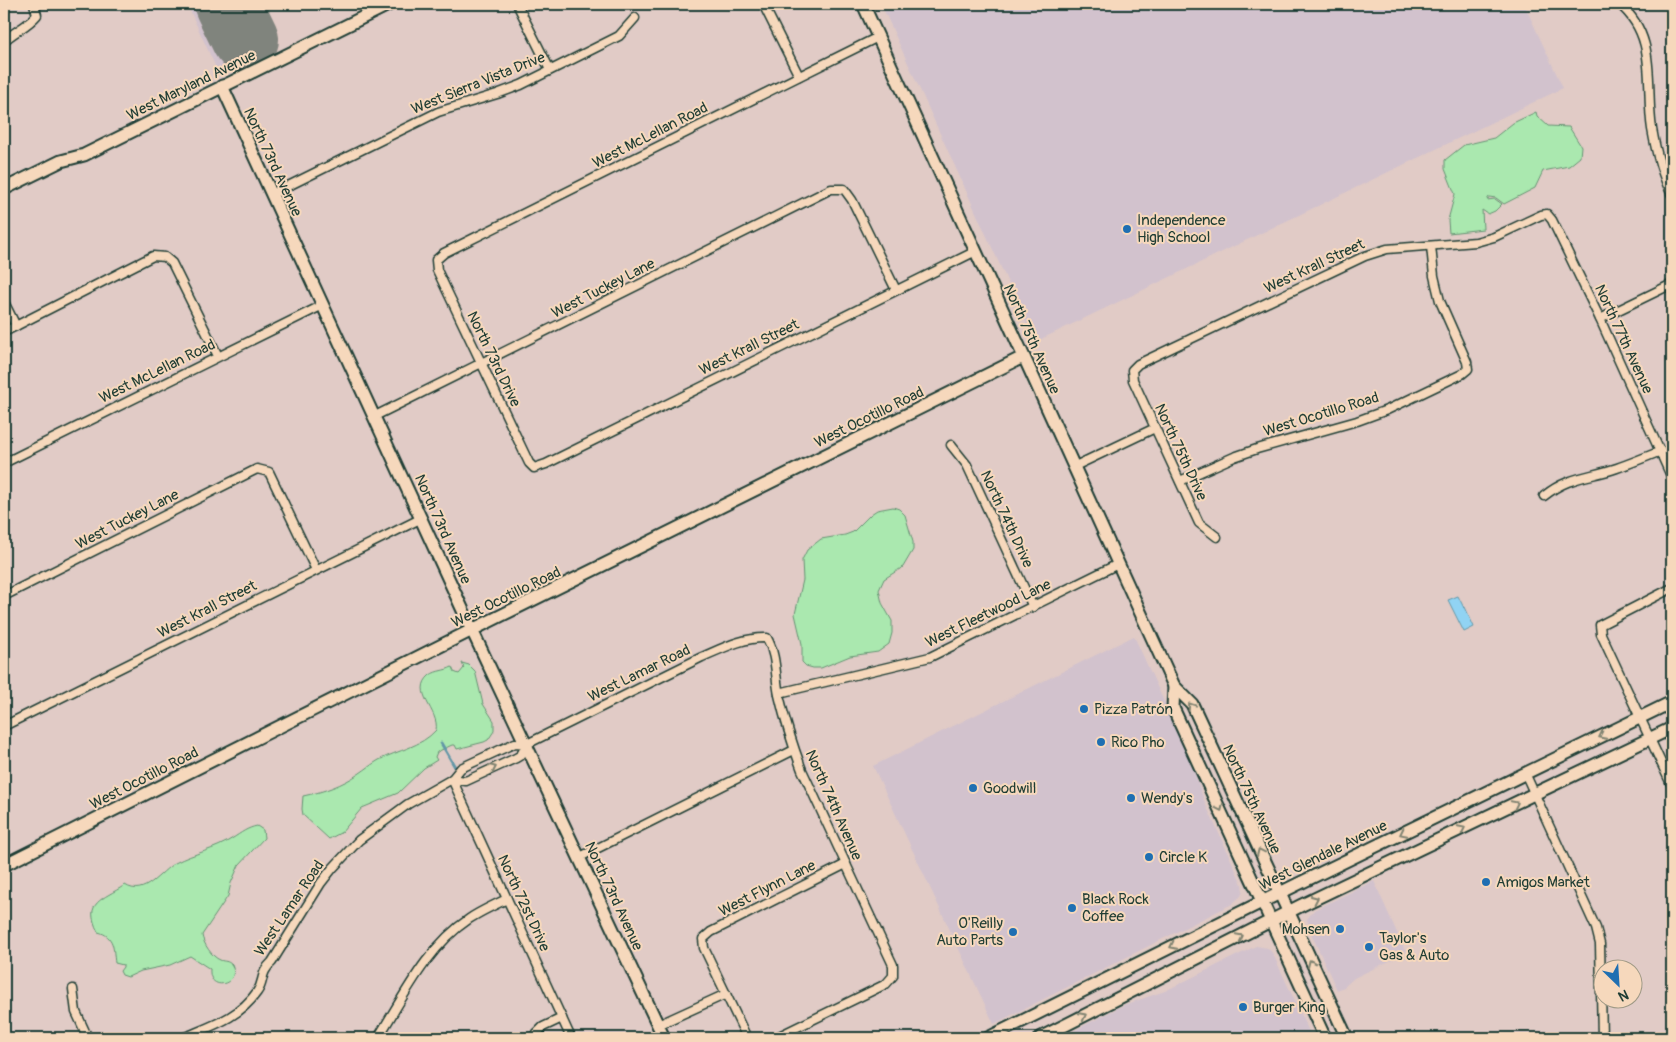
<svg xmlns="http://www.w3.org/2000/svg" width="1676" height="1042" font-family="Pangolin,sans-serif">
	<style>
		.built { fill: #d2c2cd }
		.green { fill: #aae8af; stroke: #649272 }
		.water { fill: #91d3f3; stroke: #6397a7 }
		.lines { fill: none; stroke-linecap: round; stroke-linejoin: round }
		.stream { stroke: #6397a7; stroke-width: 3 }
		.runway { stroke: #80847d; stroke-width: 68 }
		.street-casing { stroke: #1f3d34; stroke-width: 11 }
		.secondary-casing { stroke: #1f3d34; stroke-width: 15 }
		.street { stroke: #f6d8bc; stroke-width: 8 }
		.secondary { stroke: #f6d8bc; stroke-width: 11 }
		.oneway { stroke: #808371 }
		.poi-dot { fill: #1f6fb2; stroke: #f6d8bc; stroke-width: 2 }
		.labels { text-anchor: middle; stroke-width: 4; stroke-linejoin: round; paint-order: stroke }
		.street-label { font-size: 15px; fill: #1f3d34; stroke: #f6d8bc }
		.poi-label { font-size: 15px; fill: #1f3d34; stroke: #f6d8bc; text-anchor: start }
	</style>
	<rect width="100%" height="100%" fill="#e1cbc6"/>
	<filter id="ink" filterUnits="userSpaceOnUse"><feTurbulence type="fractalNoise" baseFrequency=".02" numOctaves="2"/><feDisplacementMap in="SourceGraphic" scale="10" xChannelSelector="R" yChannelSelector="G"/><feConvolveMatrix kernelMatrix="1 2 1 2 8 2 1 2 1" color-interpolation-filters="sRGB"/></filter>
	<g filter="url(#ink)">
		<g class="built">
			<polygon points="187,4 244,4 265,48 217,70"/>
			<polygon points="881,4 1524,4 1563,88 1035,342"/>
			<polygon points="1134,636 1188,754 1205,803 1242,884 1243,891 1241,896 1232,904 994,1024 873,766"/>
			<polygon points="1374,881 1406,953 1354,978 1344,987 1337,990 1310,931 1307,919 1314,910"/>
			<polygon points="1256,946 1268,948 1273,954 1312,1038 1060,1038 1124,1005 1165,991"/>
		</g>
		<g class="green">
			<polygon points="1536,112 1537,116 1548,126 1569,127 1581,146 1580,157 1569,166 1543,171 1535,188 1504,204 1496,198 1489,197 1487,200 1495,199 1502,204 1495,211 1488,214 1482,210 1483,229 1449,233 1448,220 1455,194 1445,169 1445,160 1464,145 1494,138 1513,123"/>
			<polygon points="893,507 899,509 905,515 913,542 913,550 903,567 884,579 879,590 882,603 892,621 892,633 889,644 878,652 850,656 821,668 813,668 806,666 802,662 802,644 795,614 803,580 802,560 807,550 821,539 845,535 853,532 871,514 877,510"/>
			<path d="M 462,663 L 469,665 L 475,671 L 483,704 L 494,721 L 494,731 L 488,740 L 484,742 L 457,749 L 455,745 L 452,745 L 437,752 L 435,757 L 437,760 L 424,768 L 398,793 L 362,808 L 342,832 L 329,839 L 303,815 L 302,809 L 303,796 C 323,792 343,785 360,773 C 366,769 372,764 379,760 C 398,750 421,747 436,730 C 440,711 410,692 430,675 C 437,670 445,671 452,667 L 454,672 L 459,674 L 464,668 Z"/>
			<path d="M 257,826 L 263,830 L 264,838 L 239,865 L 231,883 L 228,896 L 202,935 C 203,943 212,957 220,960 C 225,962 227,960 232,965 C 241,985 208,993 210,969 L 190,956 L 170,965 L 141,971 L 128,977 L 122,975 L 120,971 L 123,967 L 123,965 L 115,963 C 113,949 115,936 98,932 C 83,902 102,900 125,885 C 145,898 160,871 175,863 C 194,853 215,850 233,838 C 241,833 247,828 257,826 Z"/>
		</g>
		<polygon class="water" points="1458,596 1464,608 1465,607 1474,627 1464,632 1448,600"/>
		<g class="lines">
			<polyline class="stream" points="441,743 455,767"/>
			<polyline class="runway" points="228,4 245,39"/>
			<defs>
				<g id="street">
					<polyline points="517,4 550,70"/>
					<polyline points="763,4 799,76"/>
					<path d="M 1619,4 C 1659,37 1645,85 1652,129 C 1656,152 1662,175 1672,195"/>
					<polyline points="878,37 444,253 436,260 437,270 529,463 534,468 546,464 976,251"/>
					<path d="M 4,41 C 15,31 28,26 37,15 L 34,4"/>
					<polyline points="272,194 438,112 497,94 521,85 619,36 635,18"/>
					<polyline points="4,302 16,326"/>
					<polyline points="1600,319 1672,284"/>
					<polyline points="4,332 153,256 165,257 172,263 218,356"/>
					<polyline points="375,416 831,189 844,189 852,200 896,290"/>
					<polyline points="951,445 967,465 1033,607"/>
					<polyline points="4,463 323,305"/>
					<polyline points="1073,467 1155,428"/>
					<polyline points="1180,481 1234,457 1257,449 1357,421 1387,410 1462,374 1468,369 1467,362 1440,301 1434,276 1431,246"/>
					<path d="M 1544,496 C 1569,476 1588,478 1617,468 C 1631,463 1646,457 1661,451"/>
					<polyline points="1217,537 1199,523 1133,380 1132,370 1138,364 1365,256 1387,249 1476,242 1494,237 1541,215 1547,214 1552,220 1600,319 1672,478"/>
					<polyline points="1672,588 1600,625 1601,634 1672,786"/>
					<polyline points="4,596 257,469 269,472 316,570"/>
					<polyline points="779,693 930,657 1118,564"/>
					<polyline points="4,726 422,518"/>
					<polyline points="1525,773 1596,928 1600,944 1602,1038"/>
					<polyline points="452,779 571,1038"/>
					<polyline points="452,779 466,781 516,758 521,755 527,744"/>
					<polyline points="580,857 794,750"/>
					<polyline points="73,989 76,1012 88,1038"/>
					<polyline points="658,1025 726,994"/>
					<path d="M 183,1038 C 211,1026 239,1018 257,992 C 265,981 259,974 272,962 L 321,883 L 332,869 L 359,840 L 408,804 L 452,779 L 461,768 L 515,743 L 527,744 L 702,657 C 723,648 744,637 767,638 C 777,656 775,676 779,695 C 785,721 793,746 802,770 L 893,965 L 893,976 L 886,984 L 775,1038"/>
					<path d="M 378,1038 C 404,996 427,947 469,919 C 481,911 494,905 507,899"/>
					<polyline points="532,1038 543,1027 562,1018"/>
					<polyline points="747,1038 704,948 703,939 711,932 846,864"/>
				</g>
				<g id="secondary">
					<polyline points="863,4 1174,686 1192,704 1347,1038"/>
					<polyline points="222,86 472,630 664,1038"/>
					<polyline points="4,189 61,161 84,155 390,4"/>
					<polyline points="1174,686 1173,708 1325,1038"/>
					<polyline points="4,865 472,630 1023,357"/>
					<polyline points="988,1038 1292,887 1672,702"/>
					<polyline points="1040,1038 1302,905 1672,728"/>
				</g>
			</defs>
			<use href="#street" class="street-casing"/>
			<use href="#secondary" class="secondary-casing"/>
			<use href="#street" class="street"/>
			<use href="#secondary" class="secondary"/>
		</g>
		<defs><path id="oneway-chevron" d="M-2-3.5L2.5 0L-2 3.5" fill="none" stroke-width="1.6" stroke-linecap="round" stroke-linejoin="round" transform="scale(1.25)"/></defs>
		<g class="oneway">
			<use href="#oneway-chevron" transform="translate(1191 706) rotate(-124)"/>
			<use href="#oneway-chevron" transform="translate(1602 736) rotate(154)"/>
			<use href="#oneway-chevron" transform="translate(493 768) rotate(-25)"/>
			<use href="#oneway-chevron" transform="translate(1515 804) rotate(-26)"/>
			<use href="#oneway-chevron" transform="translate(1220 808) rotate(65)"/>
			<use href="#oneway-chevron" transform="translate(1462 829) rotate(-26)"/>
			<use href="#oneway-chevron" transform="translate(1403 833) rotate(154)"/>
			<use href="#oneway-chevron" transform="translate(1260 852) rotate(-115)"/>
			<use href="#oneway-chevron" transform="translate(1315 899) rotate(-25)"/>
			<use href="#oneway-chevron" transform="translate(1240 937) rotate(-27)"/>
			<use href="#oneway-chevron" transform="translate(1173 946) rotate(154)"/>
			<use href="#oneway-chevron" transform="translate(1311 963) rotate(-115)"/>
			<use href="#oneway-chevron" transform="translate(1083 1016) rotate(-27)"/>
		</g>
	</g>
	<g class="poi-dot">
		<circle cx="1127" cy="229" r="5"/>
		<circle cx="1084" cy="709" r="5"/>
		<circle cx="1101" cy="742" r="5"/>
		<circle cx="973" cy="788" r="5"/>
		<circle cx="1131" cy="798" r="5"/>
		<circle cx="1149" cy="857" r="5"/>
		<circle cx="1486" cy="882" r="5"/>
		<circle cx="1072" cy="908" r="5"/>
		<circle cx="1340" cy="929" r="5"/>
		<circle cx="1013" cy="932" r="5"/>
		<circle cx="1369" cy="947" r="5"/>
		<circle cx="1243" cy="1007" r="5"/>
	</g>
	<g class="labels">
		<g class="street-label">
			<text transform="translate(478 83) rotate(-22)" y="5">West Sierra Vista Drive</text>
			<text transform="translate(191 85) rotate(-26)" y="5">West Maryland Avenue</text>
			<text transform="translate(650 135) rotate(-27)" y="5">West McLellan Road</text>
			<text transform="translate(273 162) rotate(65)" y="5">North 73rd Avenue</text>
			<text transform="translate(1314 266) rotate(-25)" y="5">West Krall Street</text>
			<text transform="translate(603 288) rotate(-27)" y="5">West Tuckey Lane</text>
			<text transform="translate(1032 339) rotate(66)" y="5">North 75th Avenue</text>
			<text transform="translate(1624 339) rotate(65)" y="5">North 77th Avenue</text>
			<text transform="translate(749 347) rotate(-26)" y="5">West Krall Street</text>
			<text transform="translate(494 359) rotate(64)" y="5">North 73rd Drive</text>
			<text transform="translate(157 371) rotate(-26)" y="5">West McLellan Road</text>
			<text transform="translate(1321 414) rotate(-17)" y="5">West Ocotillo Road</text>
			<text transform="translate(869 417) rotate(-26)" y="5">West Ocotillo Road</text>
			<text transform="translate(1181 452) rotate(65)" y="5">North 75th Drive</text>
			<text transform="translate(127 519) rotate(-27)" y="5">West Tuckey Lane</text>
			<text transform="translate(1007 519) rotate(65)" y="5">North 74th Drive</text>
			<text transform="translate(443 529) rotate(66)" y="5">North 73rd Avenue</text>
			<text transform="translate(506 597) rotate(-26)" y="5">West Ocotillo Road</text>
			<text transform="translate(207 609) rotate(-27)" y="5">West Krall Street</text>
			<text transform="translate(988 613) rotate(-26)" y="5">West Fleetwood Lane</text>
			<text transform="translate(639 673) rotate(-26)" y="5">West Lamar Road</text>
			<text transform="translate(144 778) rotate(-27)" y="5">West Ocotillo Road</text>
			<text transform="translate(1252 799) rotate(65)" y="5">North 75th Avenue</text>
			<text transform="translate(834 805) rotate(66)" y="5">North 74th Avenue</text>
			<text transform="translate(1323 855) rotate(-26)" y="5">West Glendale Avenue</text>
			<text transform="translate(767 888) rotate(-27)" y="5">West Flynn Lane</text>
			<text transform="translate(614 896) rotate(65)" y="5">North 73rd Avenue</text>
			<text transform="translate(524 903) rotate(65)" y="5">North 72st Drive</text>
			<text transform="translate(289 908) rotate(-56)" y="5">West Lamar Road</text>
		</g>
		<g class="poi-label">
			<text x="1137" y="225">Independence<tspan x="1137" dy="17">High School</tspan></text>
			<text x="1094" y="714">Pizza Patrón</text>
			<text x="1111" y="747">Rico Pho</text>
			<text x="983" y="793">Goodwill</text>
			<text x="1141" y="803">Wendy's</text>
			<text x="1159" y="862">Circle K</text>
			<text x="1496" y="887">Amigos Market</text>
			<text x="1082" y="904">Black Rock<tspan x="1082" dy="17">Coffee</tspan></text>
			<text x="1003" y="928" text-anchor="end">O'Reilly<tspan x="1003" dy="17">Auto Parts</tspan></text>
			<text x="1330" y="934" text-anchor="end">Mohsen</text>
			<text x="1379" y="943">Taylor's<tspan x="1379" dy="17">Gas &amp; Auto</tspan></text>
			<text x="1253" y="1012">Burger King</text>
		</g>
	</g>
	<rect width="1676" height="1042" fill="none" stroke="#f6d8bc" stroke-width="20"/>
	<rect x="10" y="10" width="1656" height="1022" fill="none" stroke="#1f3d34" stroke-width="2" filter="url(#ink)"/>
	<g transform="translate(1618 984) rotate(155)"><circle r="24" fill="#f6d8bc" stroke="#a09a86"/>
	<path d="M0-4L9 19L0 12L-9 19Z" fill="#1f6fb2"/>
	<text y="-8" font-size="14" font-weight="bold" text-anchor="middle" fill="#1f3d34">N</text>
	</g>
</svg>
